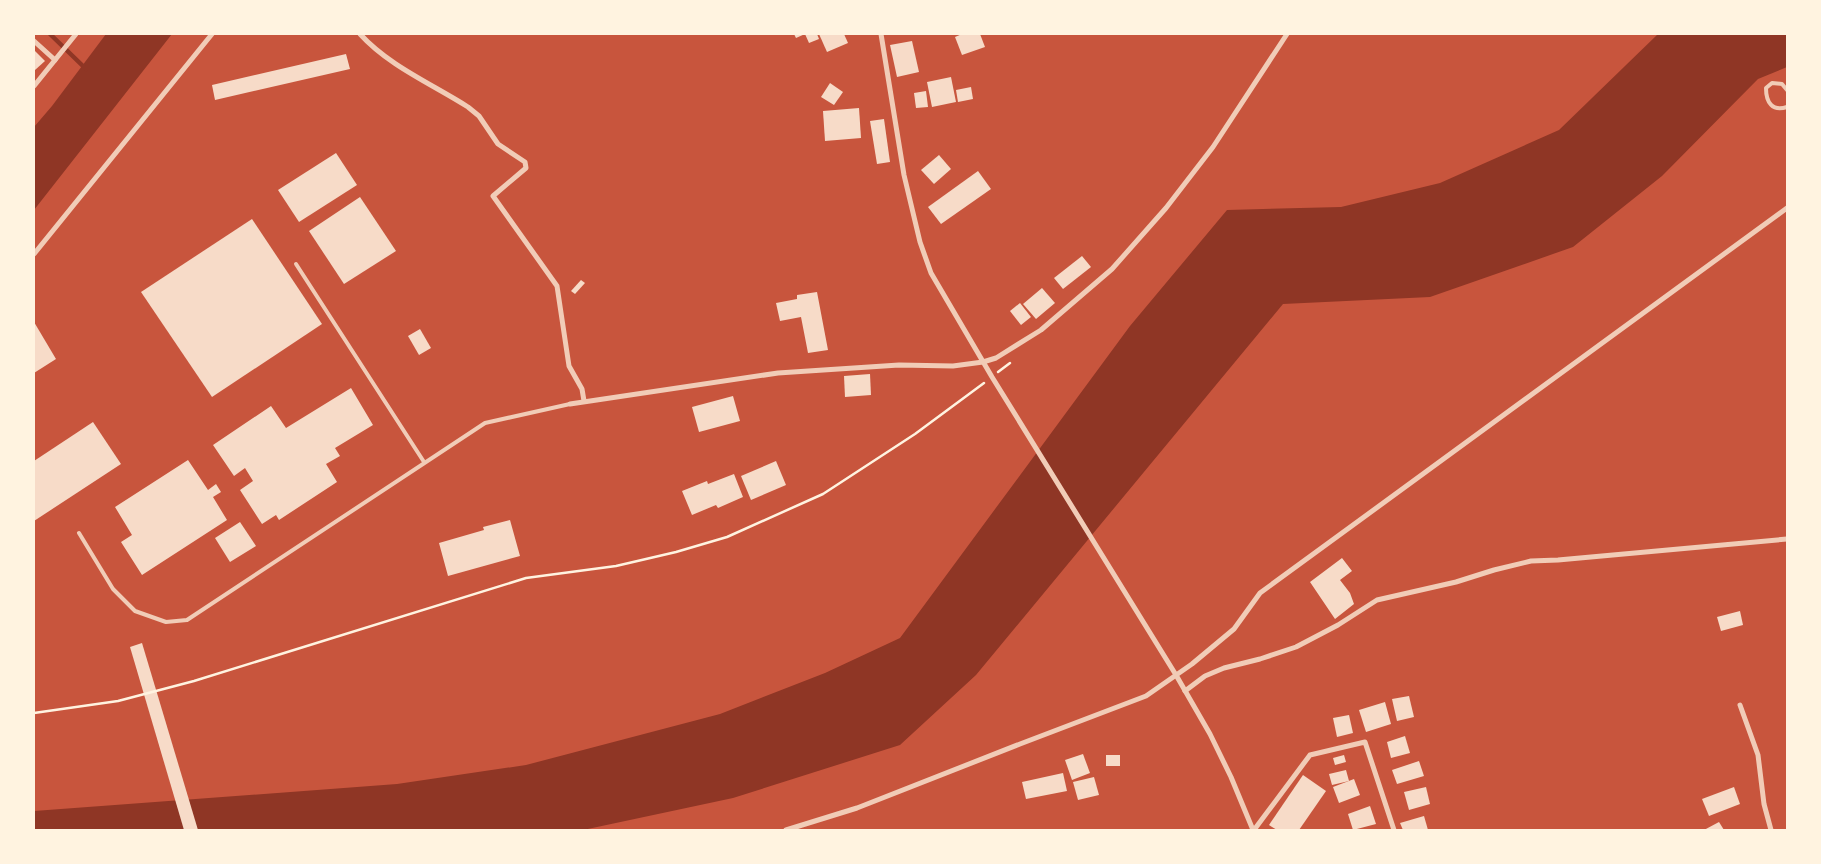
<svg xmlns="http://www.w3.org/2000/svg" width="1821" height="864" font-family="Georgia,serif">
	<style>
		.water { fill: #8f3625 }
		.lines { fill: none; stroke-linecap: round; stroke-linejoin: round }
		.stream { stroke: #8f3625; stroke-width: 4.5 }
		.building { fill: #f7dbc8 }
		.path { stroke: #fff3e0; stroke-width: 2.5 }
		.service { stroke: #f1ccb7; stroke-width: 4 }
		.minor { stroke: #f1ccb7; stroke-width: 5 }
	</style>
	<rect width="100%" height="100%" fill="#c8553d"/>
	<g class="water">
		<polygon points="106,34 172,34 34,210 34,127 52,106"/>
		<polygon points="1658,34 1787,34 1787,67 1758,79 1662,176 1573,247 1430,297 1283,304 976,675 900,745 733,798 583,830 34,830 34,811 397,784 526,765 720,714 825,673 900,638 1130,326 1227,210 1341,207 1440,183 1559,130"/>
	</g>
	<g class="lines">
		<polyline class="stream" points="50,34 86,69"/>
	</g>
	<g class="building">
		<polygon points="794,34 817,34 819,39 809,43 805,34 796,38"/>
		<polygon points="819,34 844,34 848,43 827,52"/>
		<polygon points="962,34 980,34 985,47 962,55 955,37"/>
		<polygon points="912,41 919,72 897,77 890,45"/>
		<polygon points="34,50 45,61 35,70 34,69"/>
		<polygon points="346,54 350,69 215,100 212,85"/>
		<polygon points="951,77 956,102 932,107 927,82"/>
		<polygon points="830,83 843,92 834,105 821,97"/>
		<polygon points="971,87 973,99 958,102 956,90"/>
		<polygon points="926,91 928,107 916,108 914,93"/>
		<polygon points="859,108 861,138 825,141 823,111"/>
		<polygon points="884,119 890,162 877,164 870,121"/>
		<polygon points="336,153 357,185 299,222 278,190"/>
		<polygon points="939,155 951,169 934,184 921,170"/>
		<polygon points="978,171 991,189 941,224 928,207"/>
		<polygon points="360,197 396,251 344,284 309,231"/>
		<polygon points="252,219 322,324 212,397 141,292"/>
		<polygon points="1082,256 1091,267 1063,289 1054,278"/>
		<polygon points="581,280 585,283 575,294 571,291"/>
		<polygon points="1042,288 1055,303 1036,319 1023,304"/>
		<polygon points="817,292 828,350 808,353 801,317 780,321 776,303 797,299 797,295"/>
		<polygon points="1020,303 1031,317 1021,325 1010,311"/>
		<polygon points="34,322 56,359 34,373"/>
		<polygon points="420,329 431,348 419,355 408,336"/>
		<polygon points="870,374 871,395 845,397 844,376"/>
		<polygon points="351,388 373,425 335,448 340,456 326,464 337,482 279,520 276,515 262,524 240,490 253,481 245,468 234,476 213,445 271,406 286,428"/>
		<polygon points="733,396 740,421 699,432 692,407"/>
		<polygon points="93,422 121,464 34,521 34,461"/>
		<polygon points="188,460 208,490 216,484 221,492 213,497 227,520 142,575 121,542 132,535 115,507"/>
		<polygon points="776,461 786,485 751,500 741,476"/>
		<polygon points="734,474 743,497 718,508 716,505 692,515 682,491 707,481 708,484"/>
		<polygon points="510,520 520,556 448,576 439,543 484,530 483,527"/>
		<polygon points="240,522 256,546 230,562 215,538"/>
		<polygon points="1342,558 1352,571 1340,580 1350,593 1354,604 1335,619 1310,582"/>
		<polygon points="1740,611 1743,625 1721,631 1717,617"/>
		<polygon points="142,643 198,830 184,830 130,647"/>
		<polygon points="1409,696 1414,717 1397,721 1392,699"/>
		<polygon points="1385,702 1391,724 1366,732 1359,710"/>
		<polygon points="1349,715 1353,733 1337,737 1333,718"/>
		<polygon points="1405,736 1410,753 1391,758 1387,742"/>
		<polygon points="1083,754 1090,773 1072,780 1065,760"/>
		<rect x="1106" y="755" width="14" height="11"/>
		<polygon points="1344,755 1346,762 1335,765 1333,758"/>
		<polygon points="1419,761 1424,776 1397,784 1392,770"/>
		<polygon points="1346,770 1349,781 1332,785 1329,774"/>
		<polygon points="1063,773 1067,791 1026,799 1022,782"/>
		<polygon points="1303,775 1326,791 1299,830 1277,830 1269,825"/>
		<polygon points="1094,777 1099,795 1078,800 1073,782"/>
		<polygon points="1354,779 1360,795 1339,803 1333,787"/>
		<polygon points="1426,787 1430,804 1409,810 1404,792"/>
		<polygon points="1734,787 1740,804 1709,816 1702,799"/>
		<polygon points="1370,806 1376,824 1353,830 1348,814"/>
		<polygon points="1424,816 1428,830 1403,830 1400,823"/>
		<polygon points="1719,822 1724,830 1704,830"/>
	</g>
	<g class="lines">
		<g class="path">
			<polyline points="998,372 1010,363"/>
			<polyline points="34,713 118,701 194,681 526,578 616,566 676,552 727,537 823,494 915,434 984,383"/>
		</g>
		<g class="service">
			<path d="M 1787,90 L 1782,84 L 1772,83 L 1766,88 C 1766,102 1772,112 1787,107"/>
			<polyline points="296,264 424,462"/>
			<polyline points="79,533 113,589 135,611 166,622 187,620 485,423 570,404"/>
		</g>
		<g class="minor">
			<path d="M 360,34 C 389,66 432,84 468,107 L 479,116 L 498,144 L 525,162 L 526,168 L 493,196 L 557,286 L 569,366 L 582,389 L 584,401"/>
			<polyline points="881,34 904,175 920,242 931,273 992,377 1176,675 1210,734 1231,777 1253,830"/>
			<polyline points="34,41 55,60"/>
			<polyline points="34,86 76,34"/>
			<polyline points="34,254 212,34"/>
			<polyline points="570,404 778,373 899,365 953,366 983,362 996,358 1041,330 1112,269 1166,208 1213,147 1287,34"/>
			<polyline points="1185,691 1205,676 1224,668 1260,659 1296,647 1338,625 1377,600 1456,582 1494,570 1531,561 1558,560 1787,539"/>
			<polyline points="1740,705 1758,755 1764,804 1771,830"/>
			<polyline points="786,830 857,808 1020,744 1146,696 1192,664 1234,629 1260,593 1787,208"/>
			<polyline points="1254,830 1310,755 1365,742 1394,830"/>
		</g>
	</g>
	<rect width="1821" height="864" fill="none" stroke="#fff3e0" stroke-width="70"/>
</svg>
